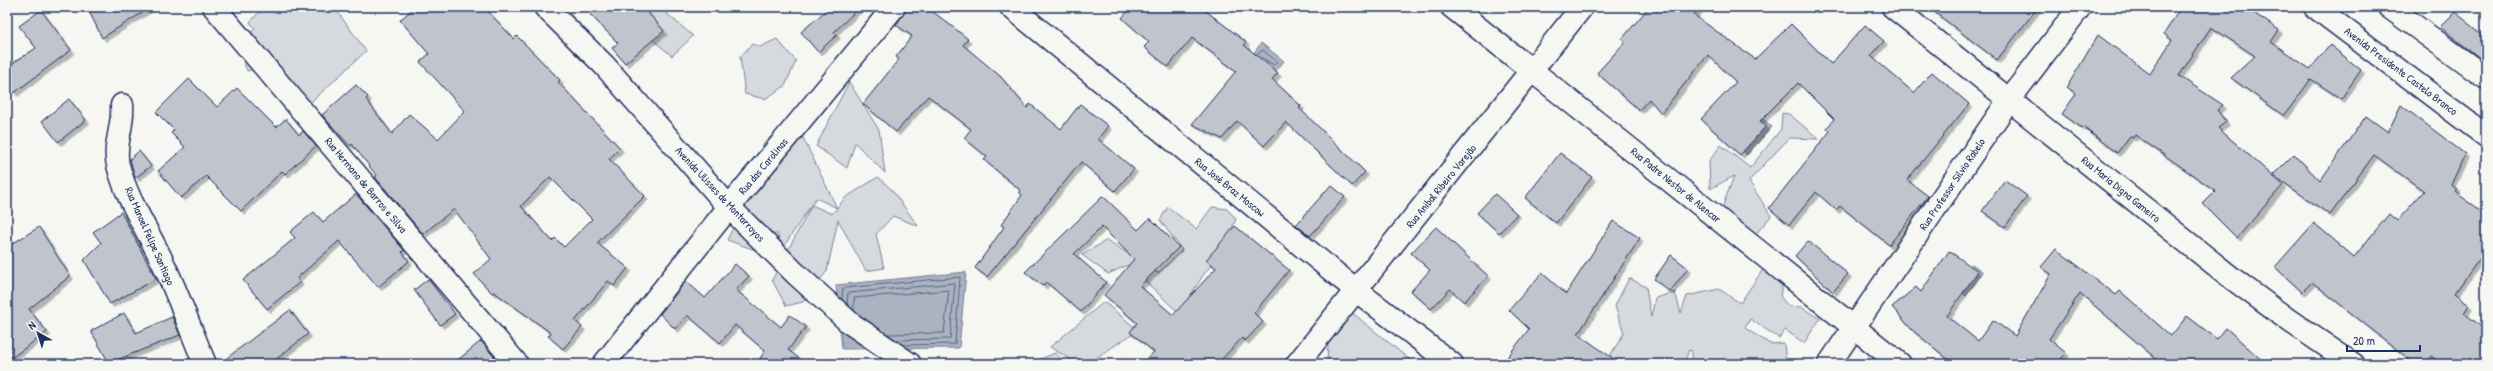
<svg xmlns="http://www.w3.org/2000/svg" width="2493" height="371" font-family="'Patrick Hand',sans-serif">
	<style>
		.green { fill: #d6d9dd; stroke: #78849e }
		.water { fill: #abb2c0; stroke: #717e99 }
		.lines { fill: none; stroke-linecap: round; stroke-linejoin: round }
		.shore { stroke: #556385; stroke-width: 1 }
		.building { fill: #c0c4cd; stroke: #1b2f5e; fill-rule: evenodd; filter: url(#shadow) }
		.street-casing { stroke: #1b2f5e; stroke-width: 25 }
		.secondary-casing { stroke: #1b2f5e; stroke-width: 25 }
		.primary-casing { stroke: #1b2f5e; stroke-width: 25 }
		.street { stroke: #f6f6f2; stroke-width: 22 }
		.secondary { stroke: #f6f6f2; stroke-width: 22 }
		.primary { stroke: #f6f6f2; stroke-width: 22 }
		.labels { text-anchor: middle; stroke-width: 3; stroke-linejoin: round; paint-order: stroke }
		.street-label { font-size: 11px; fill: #1b2f5e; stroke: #f6f6f2 }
	</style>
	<defs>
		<filter id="shadow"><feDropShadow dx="3.5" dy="3.5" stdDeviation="0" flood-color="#0004"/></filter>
	</defs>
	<rect width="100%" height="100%" fill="#f6f6f2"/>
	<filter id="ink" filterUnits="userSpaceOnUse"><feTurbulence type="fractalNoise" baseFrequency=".025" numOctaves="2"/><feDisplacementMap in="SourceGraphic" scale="8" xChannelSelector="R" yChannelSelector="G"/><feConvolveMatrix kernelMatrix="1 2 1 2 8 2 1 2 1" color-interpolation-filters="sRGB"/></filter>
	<g filter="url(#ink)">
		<g class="green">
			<polygon points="264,7 334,7 366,51 310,103 272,65 247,71 237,45 255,29 250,22"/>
			<polygon points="639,7 659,7 693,36 672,56 628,19"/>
			<polygon points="777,39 796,61 785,86 765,99 745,94 740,57 752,44 760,47"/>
			<polygon points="849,82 879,130 885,173 855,143 847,168 816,146"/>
			<polygon points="1782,113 1789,114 1819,139 1789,138 1749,181 1771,216 1755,235 1722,208 1734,176 1710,189 1709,161 1721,145 1750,168 1781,129"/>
			<polygon points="793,117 837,208 845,198 878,177 891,189 918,226 893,216 876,234 884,268 866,271 838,220 827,271 803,302 786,306 772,280 812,205 832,214 837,208 816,198 782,249 777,233 758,251 727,240 746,202 751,167 765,142"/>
			<polygon points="1168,207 1196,229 1212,207 1227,209 1236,219 1222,251 1204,274 1179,313 1128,265 1108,274 1082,255 1107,240 1158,273 1182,250 1160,220"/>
			<polygon points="1764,268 1783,281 1780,296 1788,306 1801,307 1820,319 1804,343 1785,330 1779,338 1750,319 1745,328 1770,344 1784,343 1786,364 1692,364 1692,351 1689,350 1684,364 1605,364 1624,333 1615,306 1629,278 1646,287 1651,317 1655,298 1675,292 1681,313 1687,296 1719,289 1740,303"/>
			<polygon points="1104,302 1138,330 1087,364 1078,364 1050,347"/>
			<polygon points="1350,311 1415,364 1327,364 1328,342"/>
			<polygon points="1056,353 1065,364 1028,364 1055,353"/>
		</g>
		<g class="water">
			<polygon points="1261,43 1284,61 1275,72 1248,61"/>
			<polygon points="1758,114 1772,127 1747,155 1733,142"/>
			<polygon points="1972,264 1983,272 1966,296 1955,287"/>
			<polygon points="966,272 959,348 842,349 836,285"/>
		</g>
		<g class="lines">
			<g class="shore">
				<polyline points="1257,55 1263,50 1277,62 1274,65 1262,58"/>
				<polyline points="842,299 843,288 960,277 955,344 903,345"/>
				<polyline points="847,304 848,293 955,283 950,339 896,340"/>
				<polyline points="854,310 854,298 949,290 944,333 887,334"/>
			</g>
		</g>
		<g class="building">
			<polygon points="87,7 151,7 102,38"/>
			<path d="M 415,7 L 484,7 L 514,39 L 517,36 L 560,80 L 558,82 L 620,148 L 609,159 L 645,196 L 597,243 L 628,268 L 614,286 L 608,281 L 575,321 L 582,327 L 563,349 L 548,336 L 551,333 L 494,292 L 492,293 L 474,274 L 491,259 L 454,209 L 423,234 L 375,177 L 377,176 L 352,144 L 350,146 L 322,115 L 356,85 L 368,97 L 366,99 L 392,134 L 409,114 L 438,139 L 465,111 L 420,62 L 429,54 L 400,20 ZM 550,177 L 592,219 L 564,247 L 555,238 L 552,241 L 521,206 Z"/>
			<polygon points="583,7 643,7 664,31 625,63 612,48 618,43"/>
			<polygon points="830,7 860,7 834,32 837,35 818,52 801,32"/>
			<polygon points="908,7 927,7 968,39 963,45 1000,76 1027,108 1030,104 1061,129 1080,104 1108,126 1098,139 1134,169 1115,191 1081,162 987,277 975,268 1004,227 1001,225 1022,195 1019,192 1020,190 984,160 987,157 964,138 971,129 928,96 896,132 863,104 899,59 896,57 912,36 896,25"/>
			<polygon points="1131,7 1201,7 1246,42 1244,45 1278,73 1272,79 1301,106 1299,108 1365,172 1352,186 1286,122 1264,146 1237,121 1222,139 1192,124 1236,71 1192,38 1168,67 1144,47 1149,42 1122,18"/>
			<polygon points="1649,7 1700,7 1694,15 1755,59 1791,24 1831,64 1865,25 1884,41 1871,56 1914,93 1932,72 1969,104 1907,180 1928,196 1889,245 1840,206 1836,210 1816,192 1789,225 1769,208 1830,131 1827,128 1834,119 1798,83 1760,121 1766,126 1740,155 1701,119 1736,82 1708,55 1661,113 1649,99 1639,110 1597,73 1625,42 1622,39"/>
			<polygon points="1928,7 2038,7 1997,60"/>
			<polygon points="2181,7 2245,7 2279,30 2271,42 2310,69 2330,45 2361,70 2341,99 2311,79 2284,116 2231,78 2255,56 2211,27 2179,76 2223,105 2217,110 2226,122 2218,128 2283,185 2237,238 2203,204 2216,191 2135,135 2133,138 2130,136 2117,153 2083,127 2082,128 2062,114 2076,94 2067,87 2098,35 2150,74 2172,40 2164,34"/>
			<polygon points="41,10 71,50 14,93 7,83 7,67 36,48 19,26"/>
			<polygon points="2455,12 2486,37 2486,63 2440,27"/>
			<polygon points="189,79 217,107 237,88 276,127 286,119 299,135 303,131 316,146 285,174 282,171 241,211 206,176 181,198 158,171 185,147 171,133 174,130 156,112"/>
			<polygon points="69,99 86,120 58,142 42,121"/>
			<polygon points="2401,105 2465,154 2451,185 2457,189 2455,192 2486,214 2486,250 2454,294 2469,305 2464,313 2486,330 2486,364 2442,364 2431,356 2425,364 2415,364 2312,282 2302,292 2275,267 2314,223 2354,257 2389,214 2397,221 2424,191 2374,155 2330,215 2273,175 2294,154 2320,181 2366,116 2388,132"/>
			<polygon points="139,151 151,166 135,178 130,159"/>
			<polygon points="1560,153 1592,177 1556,223 1525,198"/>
			<polygon points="2005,180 2027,196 2005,227 1982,211"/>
			<polygon points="1331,185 1345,197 1310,236 1296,225"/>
			<polygon points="356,194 404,250 402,252 409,261 378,287 339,241 297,278 300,282 267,309 243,280 295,238 290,232 314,212 323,222"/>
			<polygon points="1495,194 1517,214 1499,233 1477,213"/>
			<polygon points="1103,196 1138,230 1150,218 1179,247 1140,286 1173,315 1216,268 1206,260 1235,226 1289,270 1254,313 1263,322 1245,341 1242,338 1217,364 1141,364 1154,352 1130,332 1137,323 1104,295 1134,259 1102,227 1074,254 1106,282 1081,312 1046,282 1043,286 1025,272"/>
			<polygon points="121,212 156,279 110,304 84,260 101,243 93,232"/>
			<polygon points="1613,221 1640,238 1578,334 1621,364 1502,364 1529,329 1509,310 1542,273 1566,294"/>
			<polygon points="39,227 70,276 29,309 47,332 7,361 7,247"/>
			<polygon points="1436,227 1488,276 1464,302 1450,289 1431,309 1411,291 1430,270 1411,253"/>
			<polygon points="1808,241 1848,274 1833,292 1795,256"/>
			<polygon points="2056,249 2116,295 2120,291 2171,336 2187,316 2217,339 2226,328 2266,364 2162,364 2080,293 2049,339 2066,353 2057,364 1954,364 1912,330 1892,307 1916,287 1921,292 1949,251 1978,271 1947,316 1978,341 1993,320 2015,336 2051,274 2041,267"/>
			<polygon points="1671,255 1688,268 1670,292 1654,279"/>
			<polygon points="735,264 749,276 736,290 781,327 790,315 806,327 788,350 807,364 756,364 765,351 735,325 720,343 687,315 675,329 660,314 686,281 705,298"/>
			<polygon points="428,279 455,314 440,325 414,290"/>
			<polygon points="290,310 308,334 270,364 219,364"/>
			<polygon points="124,313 136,333 172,317 180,335 109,363 91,331"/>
			<polygon points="481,341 500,364 453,364"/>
		</g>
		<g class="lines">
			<defs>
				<g id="street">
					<polyline points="214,7 517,364"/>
					<polyline points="1011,7 1357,291 1452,364"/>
					<polyline points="1452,7 1900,364"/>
					<polyline points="1893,7 2233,279 2287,319 2353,364"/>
					<path d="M 122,105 C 124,126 113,145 118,165 C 127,201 149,232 164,265 C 179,297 191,331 205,364"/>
					<polyline points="604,364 729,207 894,7"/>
				</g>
				<g id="secondary">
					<polyline points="545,7 604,65 729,207 795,273 850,323 910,364"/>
					<polyline points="1297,364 1582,7"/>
					<polyline points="1829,364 2009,100 2080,7"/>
				</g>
				<g id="primary">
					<polyline points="2315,7 2486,136"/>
					<polyline points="2389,7 2486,78"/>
				</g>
			</defs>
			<use href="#street" class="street-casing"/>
			<use href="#secondary" class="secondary-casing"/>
			<use href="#primary" class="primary-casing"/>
			<use href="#street" class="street"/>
			<use href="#secondary" class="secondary"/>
			<use href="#primary" class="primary"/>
		</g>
	</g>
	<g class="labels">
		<g class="street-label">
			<text transform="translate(2401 71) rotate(37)" y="4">Avenida Presidente Castelo Branco</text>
			<text transform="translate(763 166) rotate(-50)" y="4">Rua das Carolinas</text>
			<text transform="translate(1952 184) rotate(-56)" y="4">Rua Professor Silvio Rabelo</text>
			<text transform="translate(366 185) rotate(50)" y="4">Rua Hermano de Barros e Silva</text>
			<text transform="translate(1676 185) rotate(39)" y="4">Rua Padre Nestor de Alencar</text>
			<text transform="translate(1441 186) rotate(-51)" y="4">Rua Anibal Ribeiro Varejão</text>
			<text transform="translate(1230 187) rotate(39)" y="4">Rua José Braz Moscow</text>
			<text transform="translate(2121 189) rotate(39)" y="4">Rua Maria Digna Gameiro</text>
			<text transform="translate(720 194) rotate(47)" y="4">Avenida Ulisses de Montarroyos</text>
			<text transform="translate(150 236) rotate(66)" y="4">Rua Manoel Felipe Santiago</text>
		</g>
	</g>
	<rect width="2493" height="371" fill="none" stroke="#f6f6f2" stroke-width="24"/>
	<rect x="12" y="12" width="2469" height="347" fill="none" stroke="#1b2f5e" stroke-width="1.5" filter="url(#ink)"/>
	<g transform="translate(38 333) rotate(321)" stroke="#f6f6f2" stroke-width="3" paint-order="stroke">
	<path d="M0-3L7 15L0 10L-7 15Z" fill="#1b2f5e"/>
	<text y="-6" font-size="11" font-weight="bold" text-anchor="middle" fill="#1b2f5e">N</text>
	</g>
	<path d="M2347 345v6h73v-6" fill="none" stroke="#1b2f5e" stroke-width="2"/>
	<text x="2353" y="345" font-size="12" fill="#1b2f5e" stroke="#f6f6f2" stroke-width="3" paint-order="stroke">20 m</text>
</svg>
